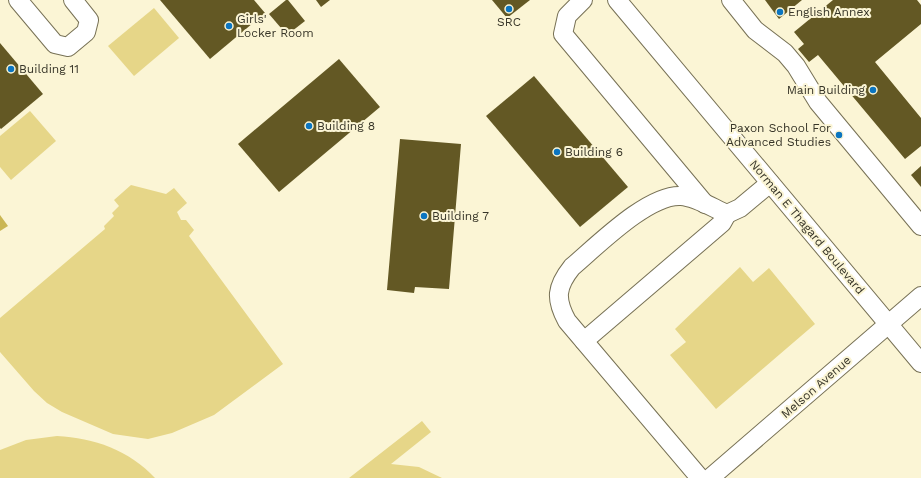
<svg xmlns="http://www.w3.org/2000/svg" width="921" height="478" font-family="'Work Sans',sans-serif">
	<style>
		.green { fill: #e6d688 }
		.water { fill: #cab653 }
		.building { fill: #635824 }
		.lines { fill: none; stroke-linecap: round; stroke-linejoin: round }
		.minor-casing { stroke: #777155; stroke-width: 20 }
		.minor { stroke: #fff; stroke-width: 18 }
		.poi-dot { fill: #0b75c0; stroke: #fbf5d5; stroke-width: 1.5 }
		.labels { text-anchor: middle; stroke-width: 4; stroke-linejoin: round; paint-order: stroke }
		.poi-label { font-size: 12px; fill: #373528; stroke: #fbf5d5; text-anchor: start }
		.street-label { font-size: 12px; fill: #373528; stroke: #fbf5d5 }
	</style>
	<rect width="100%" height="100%" fill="#fbf5d5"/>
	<g class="green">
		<polygon points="154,8 179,38 134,76 108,46"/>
		<polygon points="30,111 56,141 11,180 0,167 0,136"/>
		<polygon points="131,185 166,194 174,188 187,203 177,212 181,220 186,220 194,230 189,236 283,364 214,415 172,433 148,439 113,434 62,412 47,403 34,391 0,352 0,318 105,229 104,226 114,216 112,213 119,206 114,200"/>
		<polygon points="740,267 753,282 769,268 815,324 716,409 670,355 686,342 675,329"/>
		<polygon points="422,421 431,432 391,464 419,467 442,478 349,478"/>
		<path d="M 57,436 C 94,438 129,450 155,478 L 0,478 L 0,450 L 26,440 Z"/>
	</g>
	<polygon class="water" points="0,215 8,226 0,231"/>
	<g class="building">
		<polygon points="160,0 254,0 265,13 210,59"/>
		<polygon points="286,0 288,0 305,21 287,35 269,14"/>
		<polygon points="316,0 330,0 321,7"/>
		<polygon points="492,0 530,0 507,18"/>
		<polygon points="765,0 802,0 779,19"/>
		<polygon points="833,0 917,0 921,5 921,24 875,62 921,118 921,146 905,159 818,55 809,62 798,49 804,44 794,32"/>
		<polygon points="0,43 43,94 1,129 0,128"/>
		<polygon points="339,59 380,107 279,192 238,144"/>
		<polygon points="534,76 628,187 580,227 486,116"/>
		<polygon points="400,139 461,144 449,289 415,287 414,293 387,290"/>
		<polygon points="921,166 921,187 911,175"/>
	</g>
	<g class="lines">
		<defs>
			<g id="minor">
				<polyline points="18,0 55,44 68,47 86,32 89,20 73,0"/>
				<polyline points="583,0 567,16 563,34 705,204"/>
				<polyline points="617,0 921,363"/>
				<polyline points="731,0 755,30 785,53 796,66 818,102 921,226"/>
				<polyline points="584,341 722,223 727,214"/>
				<path d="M 700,478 L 567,321 C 555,299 556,287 572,267 C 597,246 648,194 681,196 C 696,197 713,208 727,214 L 740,208 L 770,183"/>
				<polyline points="710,478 921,296"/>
			</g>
		</defs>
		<use href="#minor" class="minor-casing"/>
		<use href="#minor" class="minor"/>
	</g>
	<g class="poi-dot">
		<circle cx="509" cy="9" r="4"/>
		<circle cx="780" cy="12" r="4"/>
		<circle cx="229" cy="26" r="4"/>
		<circle cx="11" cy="69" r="4"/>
		<circle cx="873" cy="90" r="4"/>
		<circle cx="309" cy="126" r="4"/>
		<circle cx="839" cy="135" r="4"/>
		<circle cx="557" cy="152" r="4"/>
		<circle cx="424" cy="216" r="4"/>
	</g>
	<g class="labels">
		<g class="poi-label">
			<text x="788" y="16">English Annex</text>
			<text x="237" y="23">Girls'<tspan x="237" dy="14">Locker Room</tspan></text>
			<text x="509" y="26" text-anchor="middle">SRC</text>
			<text x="19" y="73">Building 11</text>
			<text x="865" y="94" text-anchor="end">Main Building</text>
			<text x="317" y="130">Building 8</text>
			<text x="831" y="132" text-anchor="end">Paxon School For<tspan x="831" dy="14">Advanced Studies</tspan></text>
			<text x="565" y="156">Building 6</text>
			<text x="432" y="220">Building 7</text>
		</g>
		<g class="street-label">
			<text transform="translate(807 227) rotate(50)" y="4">Norman E Thagard Boulevard</text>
			<text transform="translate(816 387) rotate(-41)" y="4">Melson Avenue</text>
		</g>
	</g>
</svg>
